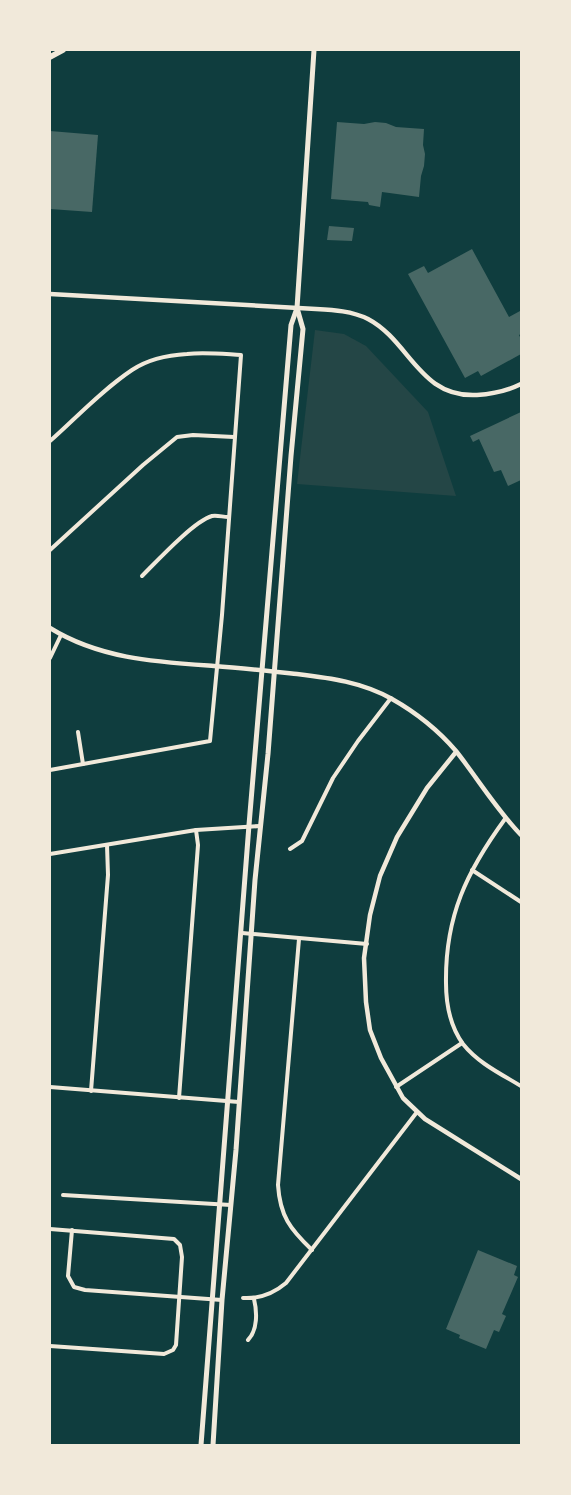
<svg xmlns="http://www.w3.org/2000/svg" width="571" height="1495" font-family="'PT Sans Narrow',sans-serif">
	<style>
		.green { fill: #244646 }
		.building { fill: #486865 }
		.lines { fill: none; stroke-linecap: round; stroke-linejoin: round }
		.minor { stroke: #f1e9da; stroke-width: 4 }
		.tertiary { stroke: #f1e9da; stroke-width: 4.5 }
		.secondary { stroke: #f1e9da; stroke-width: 5 }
		.primary { stroke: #f1e9da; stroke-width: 5.5 }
	</style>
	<rect width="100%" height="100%" fill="#0f3d3e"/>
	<polygon class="green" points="315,330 344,334 366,346 428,412 456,496 297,484"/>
	<g class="building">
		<polygon points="337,122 364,124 375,122 386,123 396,127 424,129 423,145 425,154 424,166 421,176 419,197 382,192 380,207 369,205 368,202 331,199"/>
		<polygon points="50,131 98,135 92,212 50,209"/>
		<polygon points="329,226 354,228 352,241 327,240"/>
		<polygon points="472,249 509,317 520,311 521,313 521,334 519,335 521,339 521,354 481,376 478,371 465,378 408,274 424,266 428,273"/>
		<polygon points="521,412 521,480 508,486 501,470 494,472 479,439 473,442 470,436"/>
		<polygon points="478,1250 517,1266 514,1275 518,1277 502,1314 506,1316 499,1332 494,1330 486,1349 459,1338 460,1335 446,1329"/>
	</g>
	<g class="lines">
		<g class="minor">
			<path d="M 50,441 C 76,418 102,390 132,370 C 147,360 168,355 187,354 C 204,352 223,354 241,355 L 222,615 L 210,741 L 50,770"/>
			<polyline points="50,550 143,465 177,437 193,435 234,437"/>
			<path d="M 142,576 C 157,561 194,521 212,516 C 217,515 223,517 228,517"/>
			<polyline points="50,658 61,635"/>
			<polyline points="78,732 83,764"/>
			<path d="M 505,819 C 467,871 445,916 446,983 C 446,1004 450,1026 463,1044 C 478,1063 501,1074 521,1086"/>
			<polyline points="290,849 302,841 333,778 358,741 391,698"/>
			<polyline points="50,854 196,830 260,826"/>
			<polyline points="472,870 521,902"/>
			<polyline points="242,933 367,944"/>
			<path d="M 299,939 L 278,1185 C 280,1216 290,1229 312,1250"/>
			<polyline points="50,1087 239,1102"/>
			<polyline points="396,1087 462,1043"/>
			<polyline points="91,1091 108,875 107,845"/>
			<polyline points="179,1098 198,845 196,830"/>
			<polyline points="63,1195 231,1205"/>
			<polyline points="50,1229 174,1239 180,1245 182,1257 176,1345 173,1350 164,1354 50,1346"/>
			<polyline points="72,1230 68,1276 74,1287 85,1290 222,1300"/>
			<path d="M 243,1298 C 260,1299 273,1294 286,1283 L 417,1112"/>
			<path d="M 248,1340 C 258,1330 257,1311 254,1299"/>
		</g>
		<g class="tertiary">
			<path d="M 50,294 L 316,309 C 334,310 352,311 368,319 C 410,341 419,398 477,395 C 493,394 507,391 521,384"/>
			<path d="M 50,628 C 100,659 157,662 214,666 C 242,668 269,671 297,674 C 330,678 362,682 392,699 C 415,712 438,730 456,751 C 478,779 496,809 521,835"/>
			<polyline points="456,752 427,788 397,837 380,876 370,915 364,958 366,1002 370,1030 381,1058 403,1098 425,1119 521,1179"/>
		</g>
		<g class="secondary">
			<polyline points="201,1445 249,825 291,325 297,308 314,50"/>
			<polyline points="213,1445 222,1300 236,1150 255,880 268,754 291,456 303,329 297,308"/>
		</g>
		<polyline class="primary" points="50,57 63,50"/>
	</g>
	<rect width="571" height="1495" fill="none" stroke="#f1e9da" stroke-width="102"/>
</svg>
